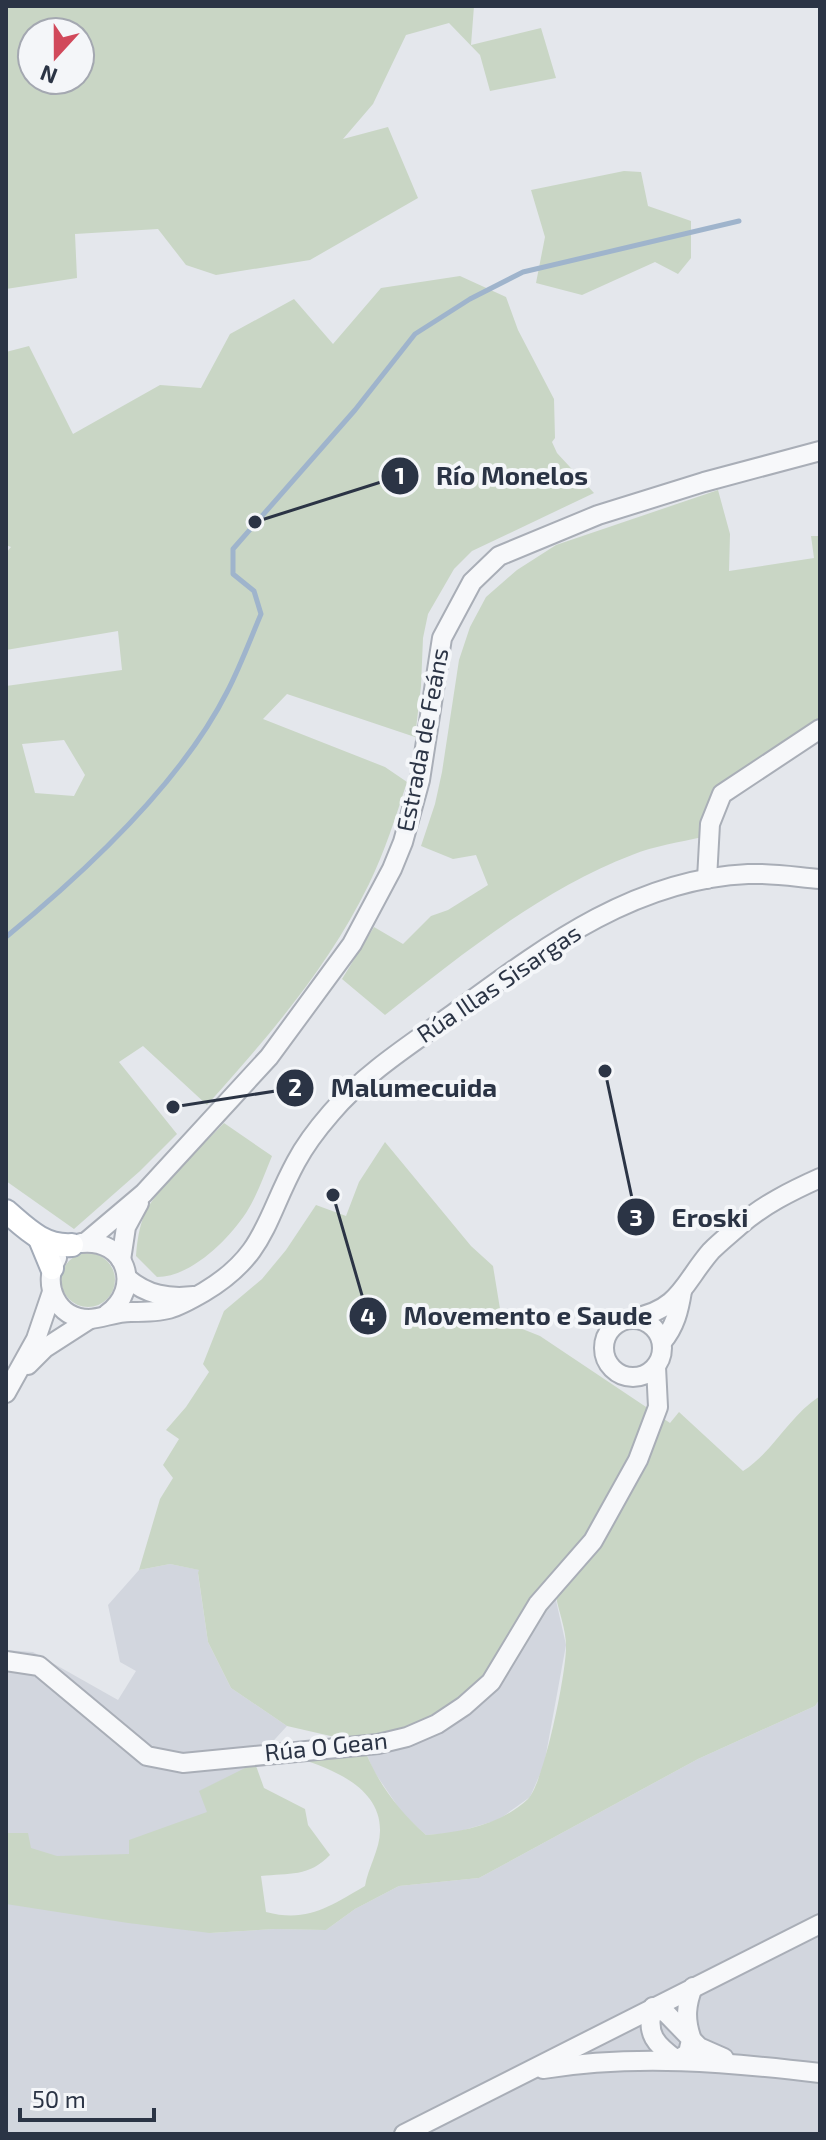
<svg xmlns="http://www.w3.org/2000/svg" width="826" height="2140" font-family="'Exo 2',sans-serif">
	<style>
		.built { fill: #d2d6de }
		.green { fill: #c9d6c5; fill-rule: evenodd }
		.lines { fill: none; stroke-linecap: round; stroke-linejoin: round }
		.stream { stroke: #9fb4cc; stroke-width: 5 }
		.minor-casing { stroke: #a9aeb7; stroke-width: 22 }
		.major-casing { stroke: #a3abb8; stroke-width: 26 }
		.minor { stroke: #f7f8fa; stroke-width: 18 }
		.major { stroke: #fff; stroke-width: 22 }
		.labels { text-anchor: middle; stroke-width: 8; stroke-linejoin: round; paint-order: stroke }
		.street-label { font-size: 24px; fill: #2b3445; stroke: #f4f6f9 }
		.leader { fill: none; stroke: #2b3445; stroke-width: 3 }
		.callout-dot { fill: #2b3445; stroke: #f4f6f9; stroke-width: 3 }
		.mark-label { font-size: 24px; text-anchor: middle; font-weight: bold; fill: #fff }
		.callout-label { font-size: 26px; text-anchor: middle; font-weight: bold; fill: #2b3445; stroke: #f4f6f9; stroke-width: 8; stroke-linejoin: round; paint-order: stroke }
	</style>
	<rect width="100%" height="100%" fill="#e4e7ec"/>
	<g class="built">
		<polygon points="170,1564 200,1570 198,1574 208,1642 231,1688 287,1726 208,1812 210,1933 274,1929 326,1930 355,1909 399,1886 479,1878 698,1759 815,1706 820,1699 820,2134 6,2134 6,1650 33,1652 118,1700 136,1671 120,1662 108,1605 139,1570"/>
		<polygon points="555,1596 566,1645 544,1765 530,1797 498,1820 454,1833 426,1835 403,1814 373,1770 366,1752 498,1683"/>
	</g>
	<g class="green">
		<path d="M 6,6 L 474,6 L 471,45 L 541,28 L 556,78 L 490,91 L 480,55 L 449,23 L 406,35 L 373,104 L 343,139 L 388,127 L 418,198 L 310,260 L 216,275 L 186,265 L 158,229 L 75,234 L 77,278 L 6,289 ZM 32,32 L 80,32 L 80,80 L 32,80 Z"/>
		<polygon points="624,171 641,172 648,206 691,221 691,258 678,274 655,262 582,295 536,283 545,237 531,190"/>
		<path d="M 460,276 L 506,297 L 518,330 L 554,399 L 555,438 L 552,442 L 557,453 L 594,493 L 472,551 L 454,569 L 428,614 L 423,638 L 421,686 L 415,737 L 287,694 L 263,719 L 385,767 L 407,782 C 396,816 385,851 369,884 C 328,968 268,1037 207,1105 L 143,1046 L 119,1062 L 177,1134 L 140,1171 L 74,1229 L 6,1181 L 6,686 L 122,670 L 118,631 L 6,650 L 6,553 L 11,547 L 6,545 L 6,352 L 29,346 L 73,434 L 160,385 L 201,388 L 230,334 L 294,299 L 333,344 L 381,288 ZM 64,740 L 85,775 L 74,796 L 35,793 L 22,744 Z"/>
		<path d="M 718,490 L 730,534 L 729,571 L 814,558 L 811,536 L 820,536 L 820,720 L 718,790 L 703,837 C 680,842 654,846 632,855 C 541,890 461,955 385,1015 L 342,979 L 374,927 L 403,944 L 431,916 L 448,910 L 488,885 L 476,855 L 453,859 L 421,846 L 435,804 L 442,772 L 459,660 L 470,627 L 486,597 L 517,570 L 556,545 Z"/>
		<path d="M 224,1123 L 272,1156 C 264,1175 257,1196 246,1213 C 228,1240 191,1277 157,1277 L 136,1256 C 137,1242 139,1227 145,1213 C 157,1188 203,1145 224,1123 Z"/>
		<path d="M 385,1142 L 471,1246 L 493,1266 L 502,1321 L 540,1336 L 670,1423 L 679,1412 L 743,1471 C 774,1451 789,1416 820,1396 L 820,1699 L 815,1706 L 698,1759 L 479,1878 L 399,1886 L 355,1909 L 326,1930 L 274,1929 L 210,1933 L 128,1923 L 6,1904 L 6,1833 L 28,1833 L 31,1848 L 57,1856 L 129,1854 L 129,1840 L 207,1812 L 199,1791 L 255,1763 L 264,1788 L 305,1809 L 308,1825 L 330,1855 C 309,1877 289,1873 261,1876 L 266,1912 C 308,1923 330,1906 365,1886 C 368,1868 380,1849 380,1831 C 381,1789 335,1770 301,1759 L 348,1740 L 287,1726 L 231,1688 L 208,1642 L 198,1573 L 199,1570 L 170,1564 L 139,1570 L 160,1499 L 173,1478 L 163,1465 L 179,1439 L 166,1430 L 186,1407 L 209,1372 L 203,1364 L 224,1311 L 262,1279 L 286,1250 L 316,1205 L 346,1216 L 359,1182 ZM 556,1597 C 559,1612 566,1630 566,1645 C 567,1670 544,1783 528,1799 C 500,1825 463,1832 426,1835 C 400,1812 379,1785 366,1753 L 498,1683 Z"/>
		<circle cx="88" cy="1280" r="27"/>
	</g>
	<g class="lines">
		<path class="stream" d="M 6,937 C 84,873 181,783 227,692 C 240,667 250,640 261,614 L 254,591 L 233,574 L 233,549 L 355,410 L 415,334 L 470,299 L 523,272 L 739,221"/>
		<defs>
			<g id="minor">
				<polyline points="707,879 710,824 722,794 820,729"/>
				<polyline points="86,1242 144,1193 269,1057 352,944 392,869 403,842 420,780 442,638 472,582 499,556 598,515 704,482 820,451"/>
				<path d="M 81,1243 C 126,1238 143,1288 107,1314"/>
				<path d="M 57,1258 C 41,1284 57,1319 89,1319 C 103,1318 116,1312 131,1312 C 167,1312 173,1310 204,1292 C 266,1255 265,1219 296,1162 C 305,1145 318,1128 331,1113 C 364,1074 411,1044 453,1014 C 542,949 633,879 748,874 C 772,873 796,877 820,879"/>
				<polyline points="121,1260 126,1227 139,1203"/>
				<path d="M 127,1278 C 147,1295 168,1299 194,1296"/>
				<path d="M 633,1318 C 680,1310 684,1282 711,1251 C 720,1242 730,1234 739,1226 C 763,1205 791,1191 820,1178"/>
				<circle cx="633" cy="1348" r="29"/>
				<path d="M 662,1342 C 675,1327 679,1310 682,1291"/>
				<polyline points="28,1365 45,1348 90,1319"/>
				<polyline points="6,1393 36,1339 52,1292"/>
				<polyline points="6,1661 39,1666 147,1756 183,1763 378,1744 407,1737 437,1724 464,1706 491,1682 538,1604 593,1541 638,1460 658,1407 656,1367"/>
				<path d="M 691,2037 C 685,2019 686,2005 693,1987"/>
				<path d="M 691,2040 L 688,2053 L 677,2060 C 656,2045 645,2034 653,2007 L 666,2013 L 699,2047 L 724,2058"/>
				<path d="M 543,2069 C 636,2054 727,2062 820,2073"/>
				<polyline points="404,2134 820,1924"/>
			</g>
			<g id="major">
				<path d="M 6,1211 C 26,1228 43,1247 72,1245"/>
				<polyline points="40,1239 52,1268"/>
			</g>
		</defs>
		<use href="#minor" class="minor-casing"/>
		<use href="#major" class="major-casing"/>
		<use href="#minor" class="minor"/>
		<use href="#major" class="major"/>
	</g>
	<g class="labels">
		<g class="street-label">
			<text transform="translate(423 740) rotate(-79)" y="8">Estrada de Feáns</text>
			<text transform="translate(499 984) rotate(-34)" y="8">Rúa Illas Sisargas</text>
			<text transform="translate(326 1747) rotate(-6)" y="8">Rúa O Gean</text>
		</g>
	</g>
	<path class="leader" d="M255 522L400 476M173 1107L295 1088M605 1071L636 1217M333 1195L368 1316"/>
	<g class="callout-dot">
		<circle cx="255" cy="522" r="8"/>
		<circle cx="173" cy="1107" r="8"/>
		<circle cx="605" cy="1071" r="8"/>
		<circle cx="333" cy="1195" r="8"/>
		<circle cx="400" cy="476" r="20"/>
		<circle cx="295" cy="1088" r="20"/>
		<circle cx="636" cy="1217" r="20"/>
		<circle cx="368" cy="1316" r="20"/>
	</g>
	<g class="mark-label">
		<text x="400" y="484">1</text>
		<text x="295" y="1096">2</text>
		<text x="636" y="1226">3</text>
		<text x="368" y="1325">4</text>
	</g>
	<g class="callout-label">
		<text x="512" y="485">Río Monelos</text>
		<text x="414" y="1097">Malumecuida</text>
		<text x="710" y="1227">Eroski</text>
		<text x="528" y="1325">Movemento e Saude</text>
	</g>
	<rect width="826" height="2140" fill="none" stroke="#2b3445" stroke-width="16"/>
	<g transform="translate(56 56) rotate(201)"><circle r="38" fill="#f4f6f9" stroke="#a4a8b1" stroke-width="2"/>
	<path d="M0-6L14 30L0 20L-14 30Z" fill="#d1495b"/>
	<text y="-12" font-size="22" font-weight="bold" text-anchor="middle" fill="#2b3445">N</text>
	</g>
	<path d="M20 2108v12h134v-12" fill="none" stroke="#2b3445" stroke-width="4"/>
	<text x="32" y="2108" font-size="24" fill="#2b3445" stroke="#f4f6f9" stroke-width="6" paint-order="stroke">50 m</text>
</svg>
